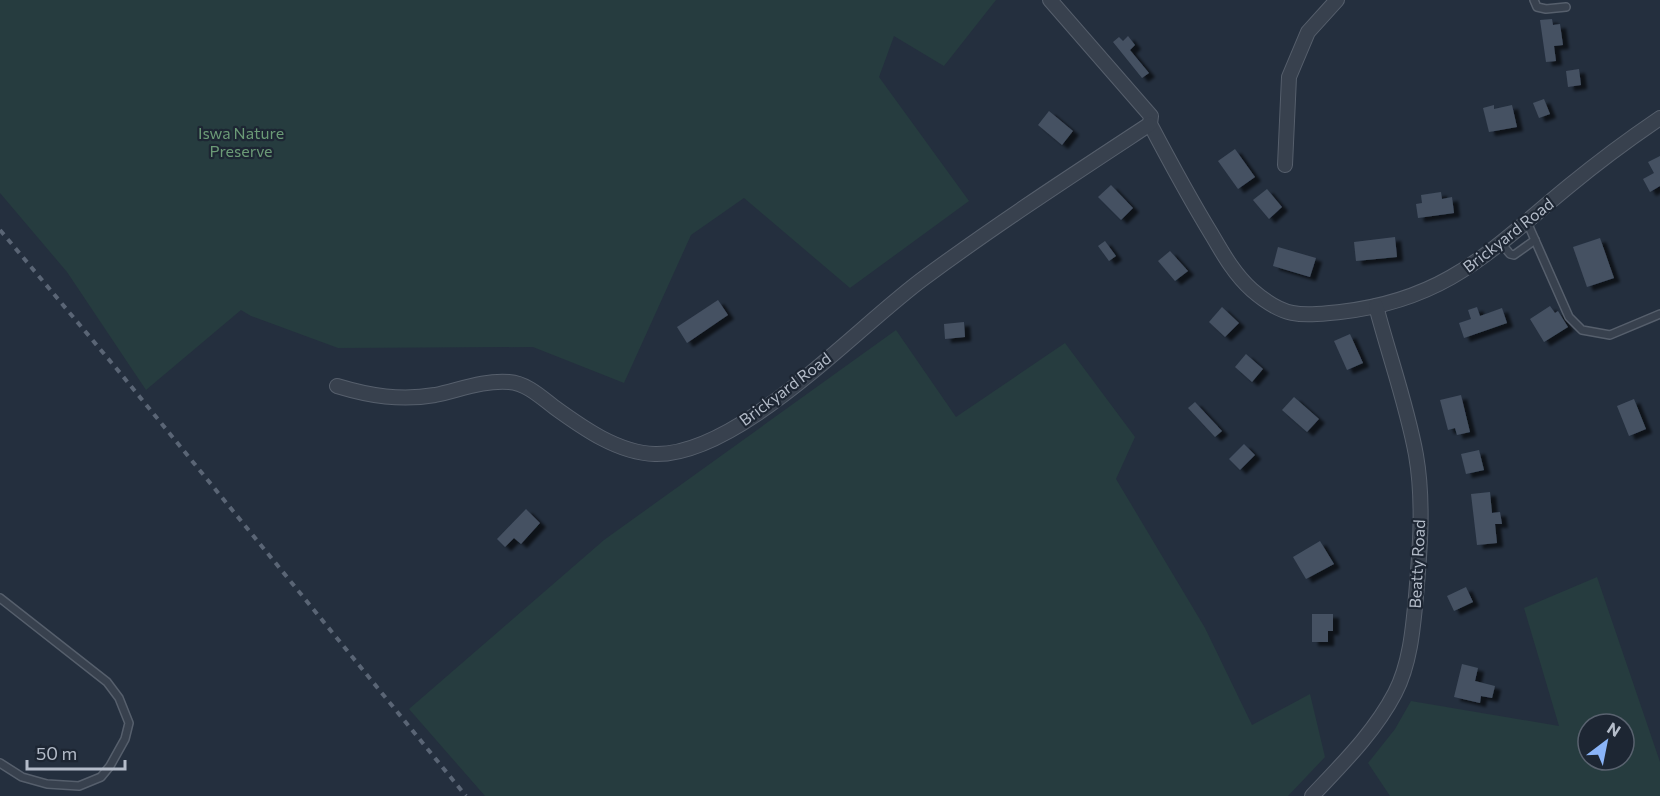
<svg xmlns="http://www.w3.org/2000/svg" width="1660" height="796" font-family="Commissioner,sans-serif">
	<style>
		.green { fill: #263c3f; fill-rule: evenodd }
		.building { fill: #455162; filter: url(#shadow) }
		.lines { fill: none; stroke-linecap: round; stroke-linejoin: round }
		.lane-casing { stroke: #565f6c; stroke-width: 10 }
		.street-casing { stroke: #565f6c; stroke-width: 16 }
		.lane { stroke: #38414e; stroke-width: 7 }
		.street { stroke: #38414e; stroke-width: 14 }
		.rail { stroke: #5a6575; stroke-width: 4; stroke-dasharray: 6 6; stroke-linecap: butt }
		.labels { text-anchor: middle; stroke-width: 4.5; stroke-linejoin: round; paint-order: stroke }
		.park-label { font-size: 16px; fill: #6b9a76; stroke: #1d2633 }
		.street-label { font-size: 16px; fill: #b4bcc9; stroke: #1d2633 }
	</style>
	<defs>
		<filter id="shadow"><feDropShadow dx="6" dy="4" stdDeviation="1.5" flood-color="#0009"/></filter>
	</defs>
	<rect width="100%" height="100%" fill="#242f3e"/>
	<g class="green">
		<polygon points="0,0 996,0 944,66 894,36 879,77 969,201 850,288 744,198 691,235 624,383 533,347 338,348 251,316 241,310 146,390 67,272 0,193"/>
		<polygon points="896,330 956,417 1065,343 1135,437 1116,479 1205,628 1252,725 1310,694 1325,757 1288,796 485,796 409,709 604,540"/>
		<path d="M 1597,577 L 1660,762 L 1660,796 L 1390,796 L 1368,763 L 1395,729 L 1411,701 L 1559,726 L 1524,608 ZM 1588,724 L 1624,724 L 1624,760 L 1588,760 Z"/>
	</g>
	<g class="building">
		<polygon points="1552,19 1553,25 1560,24 1563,45 1554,46 1556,61 1546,62 1540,20"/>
		<polygon points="1128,36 1135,45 1130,50 1149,73 1142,78 1113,42 1119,37 1123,41"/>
		<polygon points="1579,69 1581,85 1568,87 1566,71"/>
		<polygon points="1544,99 1550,114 1539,118 1533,103"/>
		<polygon points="1494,105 1494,109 1512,105 1517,127 1489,132 1483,108"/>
		<polygon points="1049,111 1073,131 1062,145 1038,125"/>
		<polygon points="1235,149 1255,177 1238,189 1218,161"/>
		<polygon points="1660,156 1660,186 1650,192 1643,179 1654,173 1648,162"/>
		<polygon points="1111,185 1133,208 1121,220 1098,197"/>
		<polygon points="1267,189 1282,207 1269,219 1253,200"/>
		<polygon points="1441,192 1442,199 1452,197 1454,213 1418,218 1416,204 1422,203 1421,195"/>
		<polygon points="1395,237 1397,257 1356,261 1354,242"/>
		<polygon points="1600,238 1614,278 1587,287 1573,247"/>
		<polygon points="1105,241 1116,256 1109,261 1098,246"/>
		<polygon points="1278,247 1316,258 1310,277 1273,266"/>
		<polygon points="1170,251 1188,271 1175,281 1158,261"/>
		<polygon points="718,300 728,315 687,343 677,327"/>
		<polygon points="1550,306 1555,313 1558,311 1568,327 1544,342 1530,319"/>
		<polygon points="1222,307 1239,323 1225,337 1209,322"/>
		<polygon points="1477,307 1480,316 1502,308 1507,323 1464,338 1459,323 1471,319 1468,310"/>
		<polygon points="964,322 965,337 945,339 944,324"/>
		<polygon points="1350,334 1363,363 1347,370 1334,341"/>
		<polygon points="1246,354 1263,369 1252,382 1235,367"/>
		<polygon points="1461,395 1470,432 1457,435 1455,428 1448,430 1440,400"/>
		<polygon points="1294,397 1319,419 1307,432 1282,410"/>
		<polygon points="1634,399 1646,429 1629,436 1617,406"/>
		<polygon points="1195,402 1222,431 1215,437 1188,408"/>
		<polygon points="1244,444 1255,455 1240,470 1229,459"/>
		<polygon points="1479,450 1484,470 1466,474 1461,454"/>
		<polygon points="1490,492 1492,513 1500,512 1502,524 1495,524 1497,543 1477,545 1471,494"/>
		<polygon points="526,509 540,523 521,544 514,538 505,547 497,539"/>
		<polygon points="1320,541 1334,564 1306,579 1293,557"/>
		<polygon points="1466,587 1473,602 1454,611 1447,596"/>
		<polygon points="1312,614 1333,614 1333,631 1328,631 1328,642 1312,642"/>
		<polygon points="1462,664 1478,668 1475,681 1495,686 1492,698 1481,696 1480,703 1454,697"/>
	</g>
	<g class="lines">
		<defs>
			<g id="lane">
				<polyline points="1534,0 1537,7 1546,9 1566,7"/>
				<polyline points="1527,222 1569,317 1582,330 1610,335 1660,314"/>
				<polyline points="1502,244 1510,254 1514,255 1535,240"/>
				<polyline points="0,598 107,682 119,698 129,723 125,739 110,766 101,777 79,786 47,784 22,777 0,763"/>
			</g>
			<g id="street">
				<path d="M 1050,0 L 1151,116 L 1150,124 C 1170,162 1190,199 1212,235 C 1223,254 1235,275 1252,290 C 1284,318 1299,316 1340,312 C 1447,300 1491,250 1569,186 C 1598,162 1629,139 1660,118"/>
				<polyline points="1285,165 1289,77 1308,32 1337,0"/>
				<path d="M 337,386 C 370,396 401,401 435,395 C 459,390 484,380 509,382 C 526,383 541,397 554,407 C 583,428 618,453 655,454 C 739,456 857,327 924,278 C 997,224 1074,174 1150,124"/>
				<path d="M 1312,796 C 1342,764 1374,733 1395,693 C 1410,664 1413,629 1416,596 C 1420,550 1424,501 1416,455 C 1407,405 1389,356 1376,306"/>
			</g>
		</defs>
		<use href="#lane" class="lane-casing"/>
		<use href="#street" class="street-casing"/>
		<use href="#lane" class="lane"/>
		<use href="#street" class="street"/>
		<polyline class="rail" points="0,230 121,374 466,796"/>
	</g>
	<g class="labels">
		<g class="park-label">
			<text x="241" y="139">Iswa Nature<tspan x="241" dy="18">Preserve</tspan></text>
		</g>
		<g class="street-label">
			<text transform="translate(1508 235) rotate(-38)" y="6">Brickyard Road</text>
			<text transform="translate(785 389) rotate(-37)" y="6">Brickyard Road</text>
			<text transform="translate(1417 564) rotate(-87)" y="6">Beatty Road</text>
		</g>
	</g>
	<g transform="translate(1606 742) rotate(32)"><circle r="28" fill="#1d2633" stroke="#59626f" stroke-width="1.5"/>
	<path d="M0-4.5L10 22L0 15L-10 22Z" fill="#8ab4f8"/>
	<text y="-9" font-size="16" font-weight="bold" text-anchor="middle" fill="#b4bcc9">N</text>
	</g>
	<path d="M27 760v9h98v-9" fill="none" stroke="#b4bcc9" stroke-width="3"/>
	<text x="36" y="760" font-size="18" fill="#b4bcc9" stroke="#1d2633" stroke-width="4.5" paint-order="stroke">50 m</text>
</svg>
